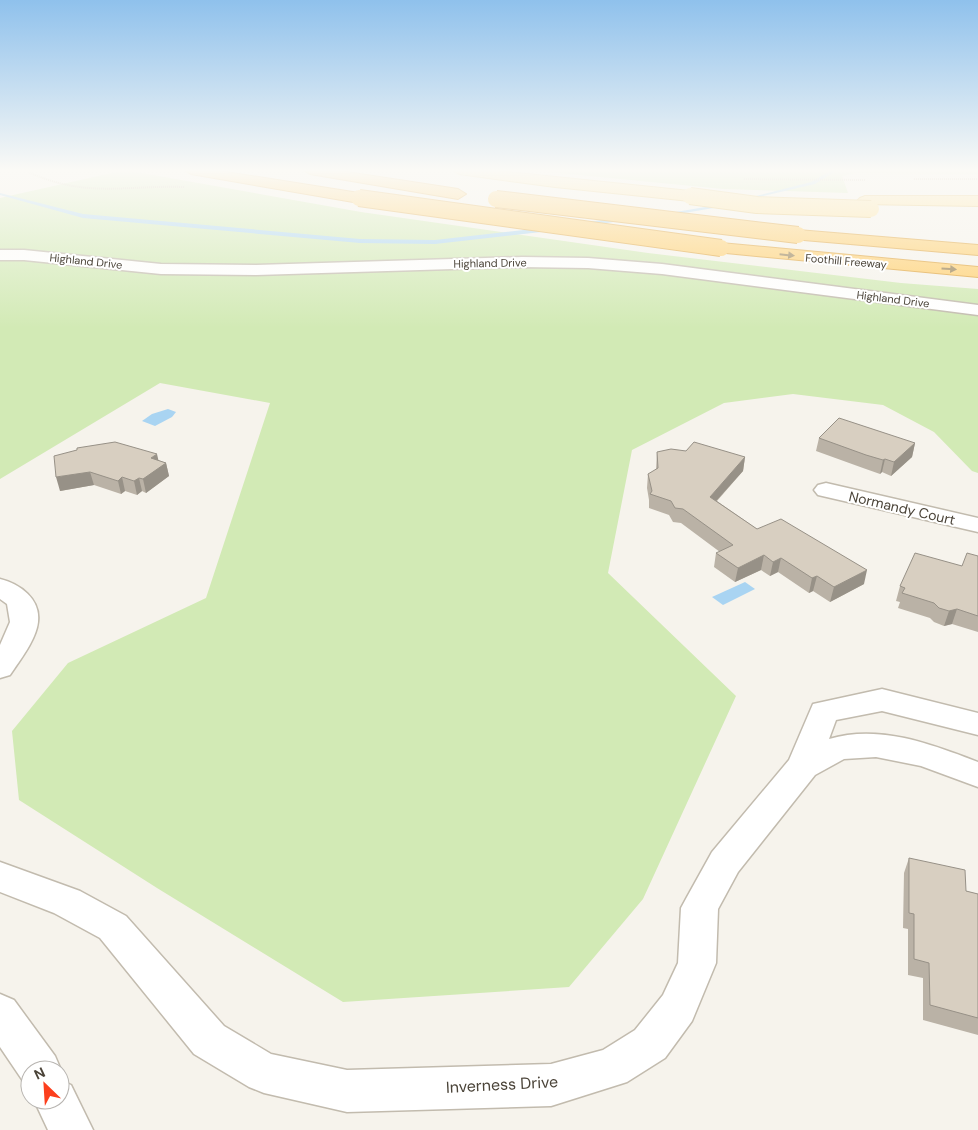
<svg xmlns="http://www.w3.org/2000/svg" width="978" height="1130" font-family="'DM Sans',sans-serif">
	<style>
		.green { fill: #d2eab5 }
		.water { fill: #a9d4f2 }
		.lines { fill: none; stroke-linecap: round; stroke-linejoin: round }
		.stream { fill: #a9d4f2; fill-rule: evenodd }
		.minor-casing { stroke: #c2bbae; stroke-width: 3 }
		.major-casing { stroke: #e6c16a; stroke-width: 2 }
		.highway-casing { stroke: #e0a43c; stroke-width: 2 }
		.path { stroke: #c4b79f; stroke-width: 2; stroke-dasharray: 1 1; stroke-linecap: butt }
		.minor { fill: #fff; fill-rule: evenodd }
		.major { fill: #ffe39c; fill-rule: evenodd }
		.highway { fill: #ffcf6e; fill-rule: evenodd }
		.major-bridge-casing { stroke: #e6c16a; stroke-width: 18; stroke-linecap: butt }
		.highway-bridge-casing { stroke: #e0a43c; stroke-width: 18; stroke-linecap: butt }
		.major-bridge { stroke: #ffe39c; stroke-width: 16 }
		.highway-bridge { stroke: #ffcf6e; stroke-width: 16 }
		.wall { fill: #bab2a6 }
		.shaded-wall { fill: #979187 }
		.building { fill: #d8cfc1; stroke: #979187 }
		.oneway { fill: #937c4e }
		.labels { text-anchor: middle; stroke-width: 4; stroke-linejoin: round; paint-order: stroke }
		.far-street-label { font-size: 11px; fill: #4b4439; stroke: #fff }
		.street-label { font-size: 14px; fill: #4b4439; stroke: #fff }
		.near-street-label { font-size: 16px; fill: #4b4439; stroke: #fff }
	</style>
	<rect width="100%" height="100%" fill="#f6f3ec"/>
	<g class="green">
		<polygon points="125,170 361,212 648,253 901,283 978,289 978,473 972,471 934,432 883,405 793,394 724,403 632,450 608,573 736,696 643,899 569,987 343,1002 157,888 19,800 12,731 68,663 206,598 270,403 160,383 0,479 0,198"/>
		<polygon points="528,170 978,170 978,174 856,173 842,176 848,193 723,189"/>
	</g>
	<g class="water">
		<polygon points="168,409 176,412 172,417 155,426 142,421 152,414"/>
		<polygon points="745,582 755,589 723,605 712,597"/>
	</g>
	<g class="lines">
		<g class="stream">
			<polygon points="830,170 834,170 834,172 815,184 746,200 744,199 811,182 830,171"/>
			<polygon points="0,193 83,214 360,239 435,240 550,227 553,229 550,231 435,244 360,243 83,218 0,195"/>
			<polygon points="723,204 725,205 725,206 667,216 664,214"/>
			<polygon points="624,217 627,219 626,220 588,226 585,224 588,222"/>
		</g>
		<defs>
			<g id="minor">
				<polygon points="0,250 24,250 161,264 256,265 522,257 588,258 662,264 978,305 978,315 662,274 588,268 522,267 256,275 161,274 24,260 0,260"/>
				<polygon points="826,483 978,518 978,532 818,495 814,490 818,485"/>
				<path d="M 0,579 C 20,584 41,599 38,622 C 36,640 20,660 10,675 L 0,678 L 0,645 L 10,622 L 7,604 L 0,599 Z"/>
				<path d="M 882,689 L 978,713 L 978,735 L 882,711 L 836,720 L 829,739 C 879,724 931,744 978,762 L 978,787 L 921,766 L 876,757 L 844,759 L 815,775 L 738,872 L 718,909 L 716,963 L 692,1021 L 665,1058 L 627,1082 L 551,1106 L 347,1112 L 264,1093 L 249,1087 L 194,1054 L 100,938 L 54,913 L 0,892 L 0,862 L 80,891 L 126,916 L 224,1026 L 271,1054 L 347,1070 L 551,1064 L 603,1050 L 635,1030 L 663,995 L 678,963 L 681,908 L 687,897 L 712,852 L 789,760 L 813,704 Z"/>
				<polygon points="0,994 14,1000 55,1056 61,1070 60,1073 60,1070 30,1070 30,1086 25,1084 0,1047"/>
				<polygon points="60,1080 71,1085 93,1130 48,1130 34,1100 60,1100"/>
			</g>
			<g id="major">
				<polygon points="452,170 488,170 690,191 698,196 690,201 555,187 459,174"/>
				<polygon points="865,196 978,196 978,206 860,204 857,201 860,198"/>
			</g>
			<g id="highway">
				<polygon points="184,170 214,170 359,193 367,198 359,203 191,174"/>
				<polygon points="303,170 334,170 458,189 466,194 458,199 310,174"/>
				<polygon points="798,230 978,245 978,255 792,239 790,235 792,231"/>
				<polygon points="721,243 978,267 978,277 715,252 712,248 715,244"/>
			</g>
		</defs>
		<use href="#minor" class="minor-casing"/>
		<use href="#major" class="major-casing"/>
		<use href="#highway" class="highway-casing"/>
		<g class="path">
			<path d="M 24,170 C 84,199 123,185 184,187"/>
			<polyline points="744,179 865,180"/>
			<polyline points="914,179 978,179"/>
		</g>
		<use href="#minor" class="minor"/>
		<use href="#major" class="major"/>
		<use href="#highway" class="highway"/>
		<defs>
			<polyline id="major-bridge" points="690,196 757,205 871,209"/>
			<g id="highway-bridge">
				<polyline points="359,198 721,248"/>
				<polyline points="496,199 798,235"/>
			</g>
		</defs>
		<use href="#major-bridge" class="major-bridge-casing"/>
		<use href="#highway-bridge" class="highway-bridge-casing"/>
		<use href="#major-bridge" class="major-bridge"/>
		<use href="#highway-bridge" class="highway-bridge"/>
	</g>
	<g class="wall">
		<polygon points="819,438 915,443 912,457 891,476 882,472 880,474 863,468 816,451"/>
		<polygon points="77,450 158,460 166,463 169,476 146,493 142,491 137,495 125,491 121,494 94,485 60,491"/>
		<polygon points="657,452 745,457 743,471 717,501 757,529 864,584 830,602 813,591 809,593 778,572 770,576 761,570 735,582 714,567 716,553 720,552 681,523 673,522 669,515 649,508 649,500 647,488 648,474 656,470"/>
		<polygon points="978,556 978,632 952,624 944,626 934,622 930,618 898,608 900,602 896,601 900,586 962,566"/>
		<polygon points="909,858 966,891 978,894 978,1035 923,1020 923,978 908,975 908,929 903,928 904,873"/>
	</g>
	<g class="shaded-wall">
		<polygon points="915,443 912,457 891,476 894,462"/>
		<polygon points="157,454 160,467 166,463 169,476 146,493 143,479 151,458"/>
		<polygon points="745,457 743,471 708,510 710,497"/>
		<polygon points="885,459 882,472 880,474 883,460"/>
		<polygon points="90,472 94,485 60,491 56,477"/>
		<polygon points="122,477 125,491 121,494 118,481"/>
		<polygon points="139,478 142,491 137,495 134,481"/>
		<polygon points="764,555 761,570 735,582 738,568"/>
		<polygon points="781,558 778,572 770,576 773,562"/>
		<polygon points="867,570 864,584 830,602 834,587"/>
		<polygon points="817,576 813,591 809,593 812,578"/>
		<polygon points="957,609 952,624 944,626 949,611"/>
	</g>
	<g class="building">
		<polygon points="839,418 915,443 894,462 885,459 883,460 866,455 819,438"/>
		<polygon points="115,442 157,454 151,458 166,463 143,479 139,478 134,481 122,477 118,481 90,472 56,477 54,456 77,450 77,448"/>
		<polygon points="694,442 745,457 710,497 757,529 781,519 867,570 834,587 817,576 812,578 781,558 773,562 764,555 738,568 716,553 733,545 683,509 675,508 671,501 650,494 652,491 648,474 658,468 657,452 671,449 686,451"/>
		<polygon points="915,553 962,566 967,553 978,556 978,616 957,609 949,611 939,608 934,603 902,593 905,588 900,586"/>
		<polygon points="909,858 965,870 966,891 978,894 978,1018 930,1005 929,963 914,959 914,914 909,913"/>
	</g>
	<defs><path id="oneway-solid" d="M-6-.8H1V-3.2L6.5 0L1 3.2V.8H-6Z" transform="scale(1.25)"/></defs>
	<g class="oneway">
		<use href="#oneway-solid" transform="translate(787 255) rotate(6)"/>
		<use href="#oneway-solid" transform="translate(949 269) rotate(4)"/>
	</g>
	<linearGradient id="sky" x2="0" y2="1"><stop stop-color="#8fc1ec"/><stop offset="0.52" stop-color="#fbfaf6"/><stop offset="1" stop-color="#fbfaf6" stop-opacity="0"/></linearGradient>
	<rect width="978" height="328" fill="url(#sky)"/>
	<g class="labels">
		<g class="far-street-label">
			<text transform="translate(86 261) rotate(6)" y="4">Highland Drive</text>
			<text transform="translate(846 261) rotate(5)" y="4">Foothill Freeway</text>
			<text transform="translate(490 263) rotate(-1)" y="4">Highland Drive</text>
			<text transform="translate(893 299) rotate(7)" y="4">Highland Drive</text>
		</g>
		<g class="street-label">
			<text transform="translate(902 508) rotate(13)" y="5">Normandy Court</text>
		</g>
		<g class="near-street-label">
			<text transform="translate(502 1084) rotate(-3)" y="6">Inverness Drive</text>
		</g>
	</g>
	<g transform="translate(45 1085) rotate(335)"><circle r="24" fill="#ffffff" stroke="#b7b4b0"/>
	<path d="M0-4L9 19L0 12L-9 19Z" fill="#fc3f1d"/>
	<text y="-8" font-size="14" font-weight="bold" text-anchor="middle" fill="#4b4439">N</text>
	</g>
</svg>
